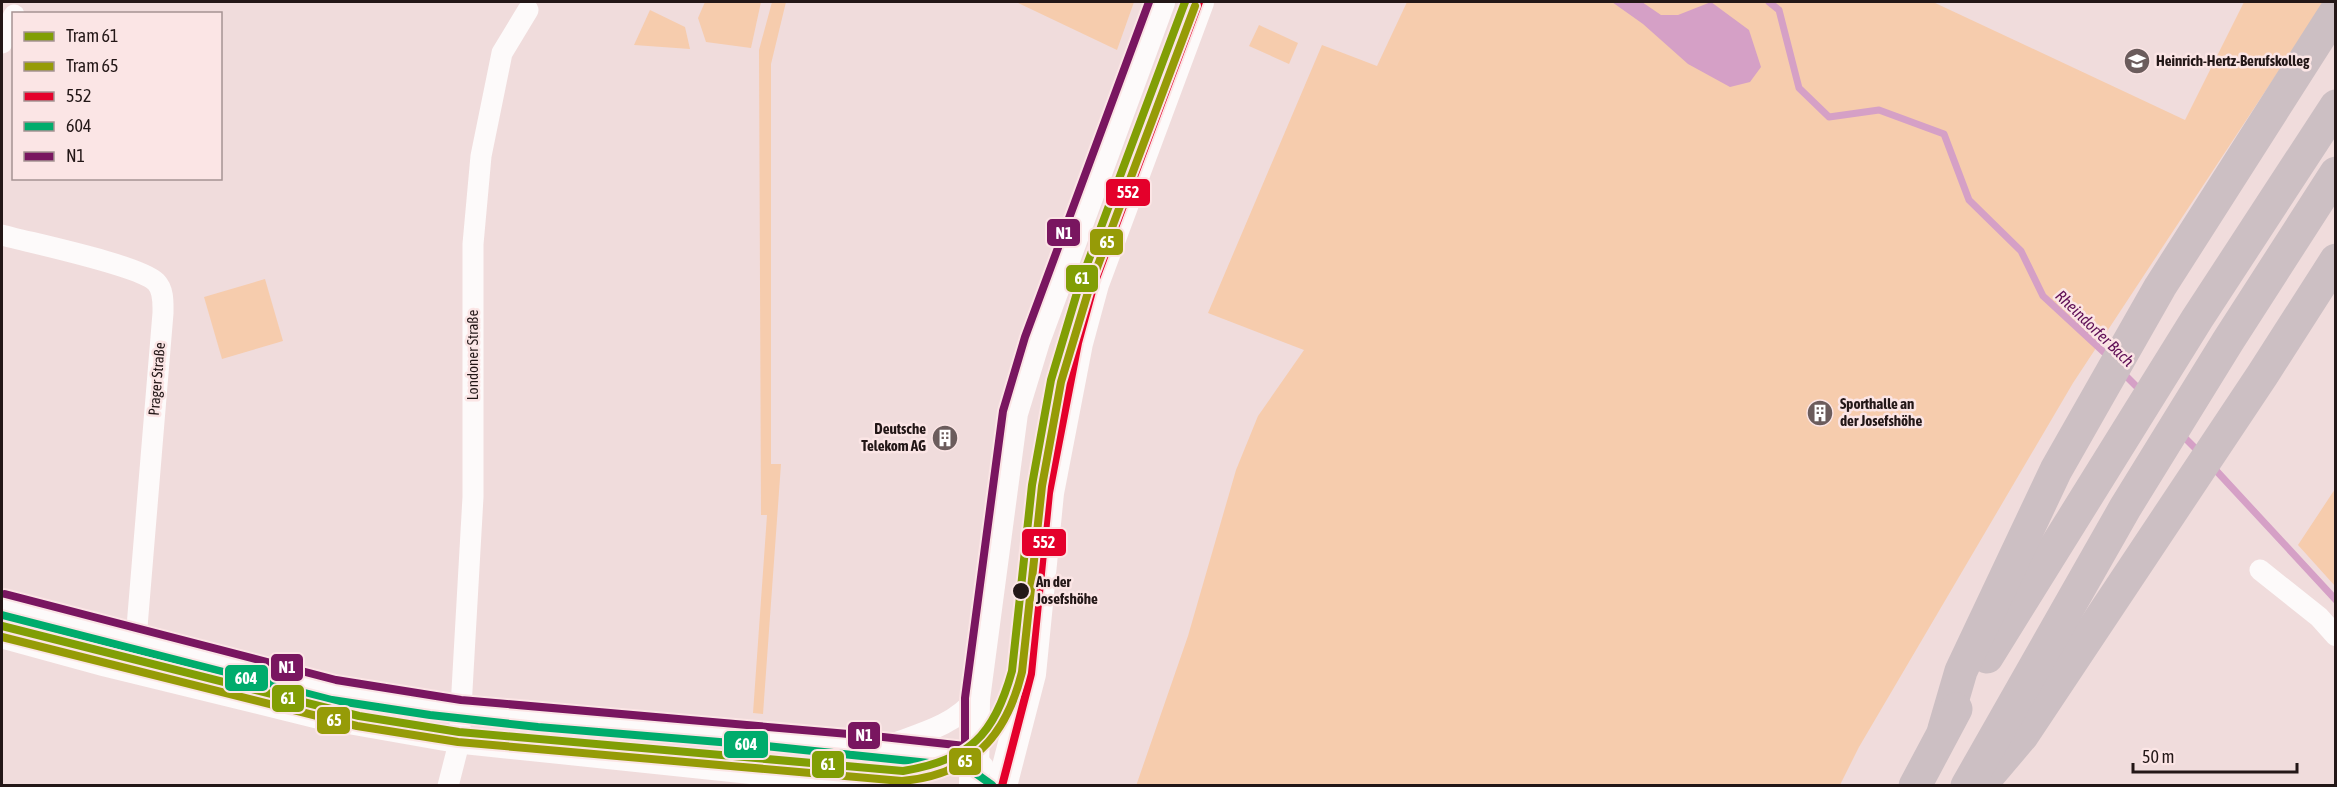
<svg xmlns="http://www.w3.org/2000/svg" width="2337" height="787" font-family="'Asap Condensed',sans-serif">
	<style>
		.green { fill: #f6ccad }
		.water { fill: #d5a0c6 }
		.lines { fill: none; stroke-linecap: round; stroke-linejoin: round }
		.stream { stroke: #d5a0c6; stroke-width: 7 }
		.street { stroke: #fdfafa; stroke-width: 21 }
		.secondary { stroke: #fdfafa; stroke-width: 30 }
		.highway { stroke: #ccbfc3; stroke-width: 33 }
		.bus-1-casing { stroke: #fbe5e5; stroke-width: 12 }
		.bus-2-casing { stroke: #fbe5e5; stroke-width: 12 }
		.bus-3-casing { stroke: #fbe5e5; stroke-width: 12 }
		.bus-1 { stroke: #e4002b; stroke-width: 8 }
		.bus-2 { stroke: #00ac6c; stroke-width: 8 }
		.bus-3 { stroke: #791660; stroke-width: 8 }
		.tram-1-casing { stroke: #fbe5e5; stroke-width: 12 }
		.tram-2-casing { stroke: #fbe5e5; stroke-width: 12 }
		.tram-1 { stroke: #819e05; stroke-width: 8 }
		.tram-2 { stroke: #969b07; stroke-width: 8 }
		.stop-dot { fill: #231717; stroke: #fbe5e5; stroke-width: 2 }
		.labels { text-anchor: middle; stroke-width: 5; stroke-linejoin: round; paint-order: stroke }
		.poi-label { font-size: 15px; font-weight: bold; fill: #231717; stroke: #fbe5e5; text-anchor: start }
		.street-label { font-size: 15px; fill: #231717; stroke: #fbe5e5 }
		.stop-label { font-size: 15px; font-weight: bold; fill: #231717; stroke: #fbe5e5; text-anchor: start }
		.water-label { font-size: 16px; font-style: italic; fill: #5f0f56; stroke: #fbe5e5 }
		.line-badge { stroke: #fbe5e5; stroke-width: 2 }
		.badge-label { font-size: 16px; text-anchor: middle; font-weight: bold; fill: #fff }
	</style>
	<rect width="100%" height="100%" fill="#f0dcdc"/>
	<g class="green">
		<polygon points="705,2 761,2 751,48 706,42 698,18"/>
		<polygon points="772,2 786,2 771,64 771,464 781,464 763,714 753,713 767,515 761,515 759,50"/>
		<polygon points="1016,2 1134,2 1117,50"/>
		<polygon points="1407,2 1933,2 2185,120 2244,2 2324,2 2073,383 1859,747 1840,785 1136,786 1188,636 1236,470 1258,416 1304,350 1208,313 1322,45 1377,66"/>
		<polygon points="650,10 685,27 690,49 634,45"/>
		<polygon points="1259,25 1298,43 1289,64 1249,46"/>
		<polygon points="265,279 283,341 222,359 204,297"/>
		<polygon points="2335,473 2335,586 2298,545 2335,489"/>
	</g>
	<polygon class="water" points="1612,2 1642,2 1661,15 1678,15 1711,2 1749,30 1761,67 1750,82 1730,87 1688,64 1643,24"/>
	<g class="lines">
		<g class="stream">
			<polyline points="1769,2 1779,10 1799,88 1829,117 1879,110 1944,134 1969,200 2021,251 2043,296 2109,357"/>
			<polyline points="2122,372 2142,392"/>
			<polyline points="2180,433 2200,453"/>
			<polyline points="2211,465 2336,600"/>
		</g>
		<g class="street">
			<polyline points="2,43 14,15"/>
			<path d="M 2,235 C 31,243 139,265 156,282 C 164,290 163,303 163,313 L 136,639"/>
			<polyline points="2260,570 2319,617 2336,636"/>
			<polyline points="2,604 334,690 460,710 946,754 976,760 983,766"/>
			<polyline points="2,638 105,666 317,718 459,743 871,786"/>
			<path d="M 887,746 C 918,734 954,726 975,699"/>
			<polyline points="448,786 459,743 473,497 473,244 481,156 502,53 528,10"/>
		</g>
		<g class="secondary">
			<polyline points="974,786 975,699 1013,413 1035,341 1160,2"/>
			<polyline points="1002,786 1031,674 1049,493 1078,343 1094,284 1199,2"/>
		</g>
		<g class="highway">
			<polyline points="1987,657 2197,319 2336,106"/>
			<polyline points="1944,729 1961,671 2056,470 2160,287 2336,11"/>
			<polyline points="1988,776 2022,736 2263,374 2336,260"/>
			<polyline points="1915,786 1956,709"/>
			<polyline points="1967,786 2125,508 2228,341 2336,173"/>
		</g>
		<defs>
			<polyline id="bus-1" points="1002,786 1031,674 1049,493 1078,343 1094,284 1199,2"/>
			<polyline id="bus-2" points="2,615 332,700 430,715 538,727 756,745 958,766 971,770 992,785"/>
			<polyline id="bus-3" points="5,594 336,680 461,700 883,737 965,746 965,698 1003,411 1025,337 1149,2"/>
		</defs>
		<use href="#bus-1" class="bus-1-casing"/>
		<use href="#bus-2" class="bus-2-casing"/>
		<use href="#bus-3" class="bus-3-casing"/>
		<use href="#bus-1" class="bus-1"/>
		<use href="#bus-2" class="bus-2"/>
		<use href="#bus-3" class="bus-3"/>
		<defs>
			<path id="tram-1" d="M 2,626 L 359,716 L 459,732 L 903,771 C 970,760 994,735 1012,671 L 1032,485 L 1051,380 L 1079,286 L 1185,2"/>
			<path id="tram-2" d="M 2,637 L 357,726 L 458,742 L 902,781 C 971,775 1006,737 1022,672 L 1042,486 L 1061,382 L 1089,289 L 1195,6"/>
		</defs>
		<use href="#tram-1" class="tram-1-casing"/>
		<use href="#tram-2" class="tram-2-casing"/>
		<use href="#tram-1" class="tram-1"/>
		<use href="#tram-2" class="tram-2"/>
	</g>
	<defs>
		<symbol id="school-disc" viewBox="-11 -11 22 22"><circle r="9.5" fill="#6b5c5c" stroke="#fbe5e5"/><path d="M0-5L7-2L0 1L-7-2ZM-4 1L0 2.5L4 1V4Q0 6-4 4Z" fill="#fff"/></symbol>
		<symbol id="building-disc" viewBox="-11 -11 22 22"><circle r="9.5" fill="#6b5c5c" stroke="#fbe5e5"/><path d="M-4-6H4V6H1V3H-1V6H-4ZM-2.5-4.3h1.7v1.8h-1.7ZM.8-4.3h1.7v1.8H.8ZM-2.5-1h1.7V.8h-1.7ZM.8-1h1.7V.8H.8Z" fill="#fff"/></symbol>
	</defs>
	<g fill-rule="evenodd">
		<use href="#school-disc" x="2122" y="46" width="30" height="30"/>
		<use href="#building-disc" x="1805" y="398" width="30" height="30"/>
		<use href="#building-disc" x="930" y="423" width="30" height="30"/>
	</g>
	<circle class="stop-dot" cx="1021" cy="591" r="9"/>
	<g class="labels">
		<g class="poi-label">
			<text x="2156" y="66">Heinrich-Hertz-Berufskolleg</text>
			<text x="1840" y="409">Sporthalle an<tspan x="1840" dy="17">der Josefshöhe</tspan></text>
			<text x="926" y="434" text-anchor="end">Deutsche<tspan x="926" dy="17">Telekom AG</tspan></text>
		</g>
		<g class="street-label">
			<text transform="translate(473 355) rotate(-90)" y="5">Londoner Straße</text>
			<text transform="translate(157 379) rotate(-85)" y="5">Prager Straße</text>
		</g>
		<g class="stop-label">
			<text x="1036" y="587">An der<tspan x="1036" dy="17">Josefshöhe</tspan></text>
		</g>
		<g class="water-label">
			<text transform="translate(2095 328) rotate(44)" y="6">Rheindorfer Bach</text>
		</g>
	</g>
	<g class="line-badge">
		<rect x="1105" y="178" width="46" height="29" rx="6" fill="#e4002b"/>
		<rect x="1046" y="218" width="35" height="29" rx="6" fill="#791660"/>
		<rect x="1089" y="228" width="35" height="28" rx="6" fill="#969b07"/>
		<rect x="1065" y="264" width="34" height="29" rx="6" fill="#819e05"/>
		<rect x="1021" y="528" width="46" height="29" rx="6" fill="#e4002b"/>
		<rect x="270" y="653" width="34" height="29" rx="6" fill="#791660"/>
		<rect x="224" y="664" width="45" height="28" rx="6" fill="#00ac6c"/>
		<rect x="271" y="684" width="34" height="29" rx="6" fill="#819e05"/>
		<rect x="316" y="706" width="35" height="29" rx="6" fill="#969b07"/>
		<rect x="847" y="721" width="34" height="29" rx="6" fill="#791660"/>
		<rect x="723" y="730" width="46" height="29" rx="6" fill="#00ac6c"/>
		<rect x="948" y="747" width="34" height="29" rx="6" fill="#969b07"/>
		<rect x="811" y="750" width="34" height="29" rx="6" fill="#819e05"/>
	</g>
	<g class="badge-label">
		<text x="1128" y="198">552</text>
		<text x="1064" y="239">N1</text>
		<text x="1107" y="248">65</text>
		<text x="1082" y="284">61</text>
		<text x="1044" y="548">552</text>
		<text x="287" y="673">N1</text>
		<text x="246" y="684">604</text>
		<text x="288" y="704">61</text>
		<text x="334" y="726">65</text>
		<text x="864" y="741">N1</text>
		<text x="746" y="750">604</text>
		<text x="965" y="767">65</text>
		<text x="828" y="770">61</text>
	</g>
	<rect width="2337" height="787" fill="none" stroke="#231717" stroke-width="6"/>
	<rect x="12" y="12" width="210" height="168" fill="#fbe5e5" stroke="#a59393" stroke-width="1.5"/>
	<rect x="24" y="32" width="30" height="9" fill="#819e05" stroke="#a59393" stroke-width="1.5"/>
	<text x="66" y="42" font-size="18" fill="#231717">Tram 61</text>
	<rect x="24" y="62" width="30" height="9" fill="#969b07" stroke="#a59393" stroke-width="1.5"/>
	<text x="66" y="72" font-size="18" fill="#231717">Tram 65</text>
	<rect x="24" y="92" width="30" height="9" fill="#e4002b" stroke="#a59393" stroke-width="1.5"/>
	<text x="66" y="102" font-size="18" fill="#231717">552</text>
	<rect x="24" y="122" width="30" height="9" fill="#00ac6c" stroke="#a59393" stroke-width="1.5"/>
	<text x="66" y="132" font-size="18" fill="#231717">604</text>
	<rect x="24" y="152" width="30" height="9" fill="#791660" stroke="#a59393" stroke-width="1.5"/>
	<text x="66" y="162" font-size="18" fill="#231717">N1</text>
	<path d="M2133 763v9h164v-9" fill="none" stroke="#231717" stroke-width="3"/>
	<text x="2142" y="763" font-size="18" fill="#231717" stroke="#fbe5e5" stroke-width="4.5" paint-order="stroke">50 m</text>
</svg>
